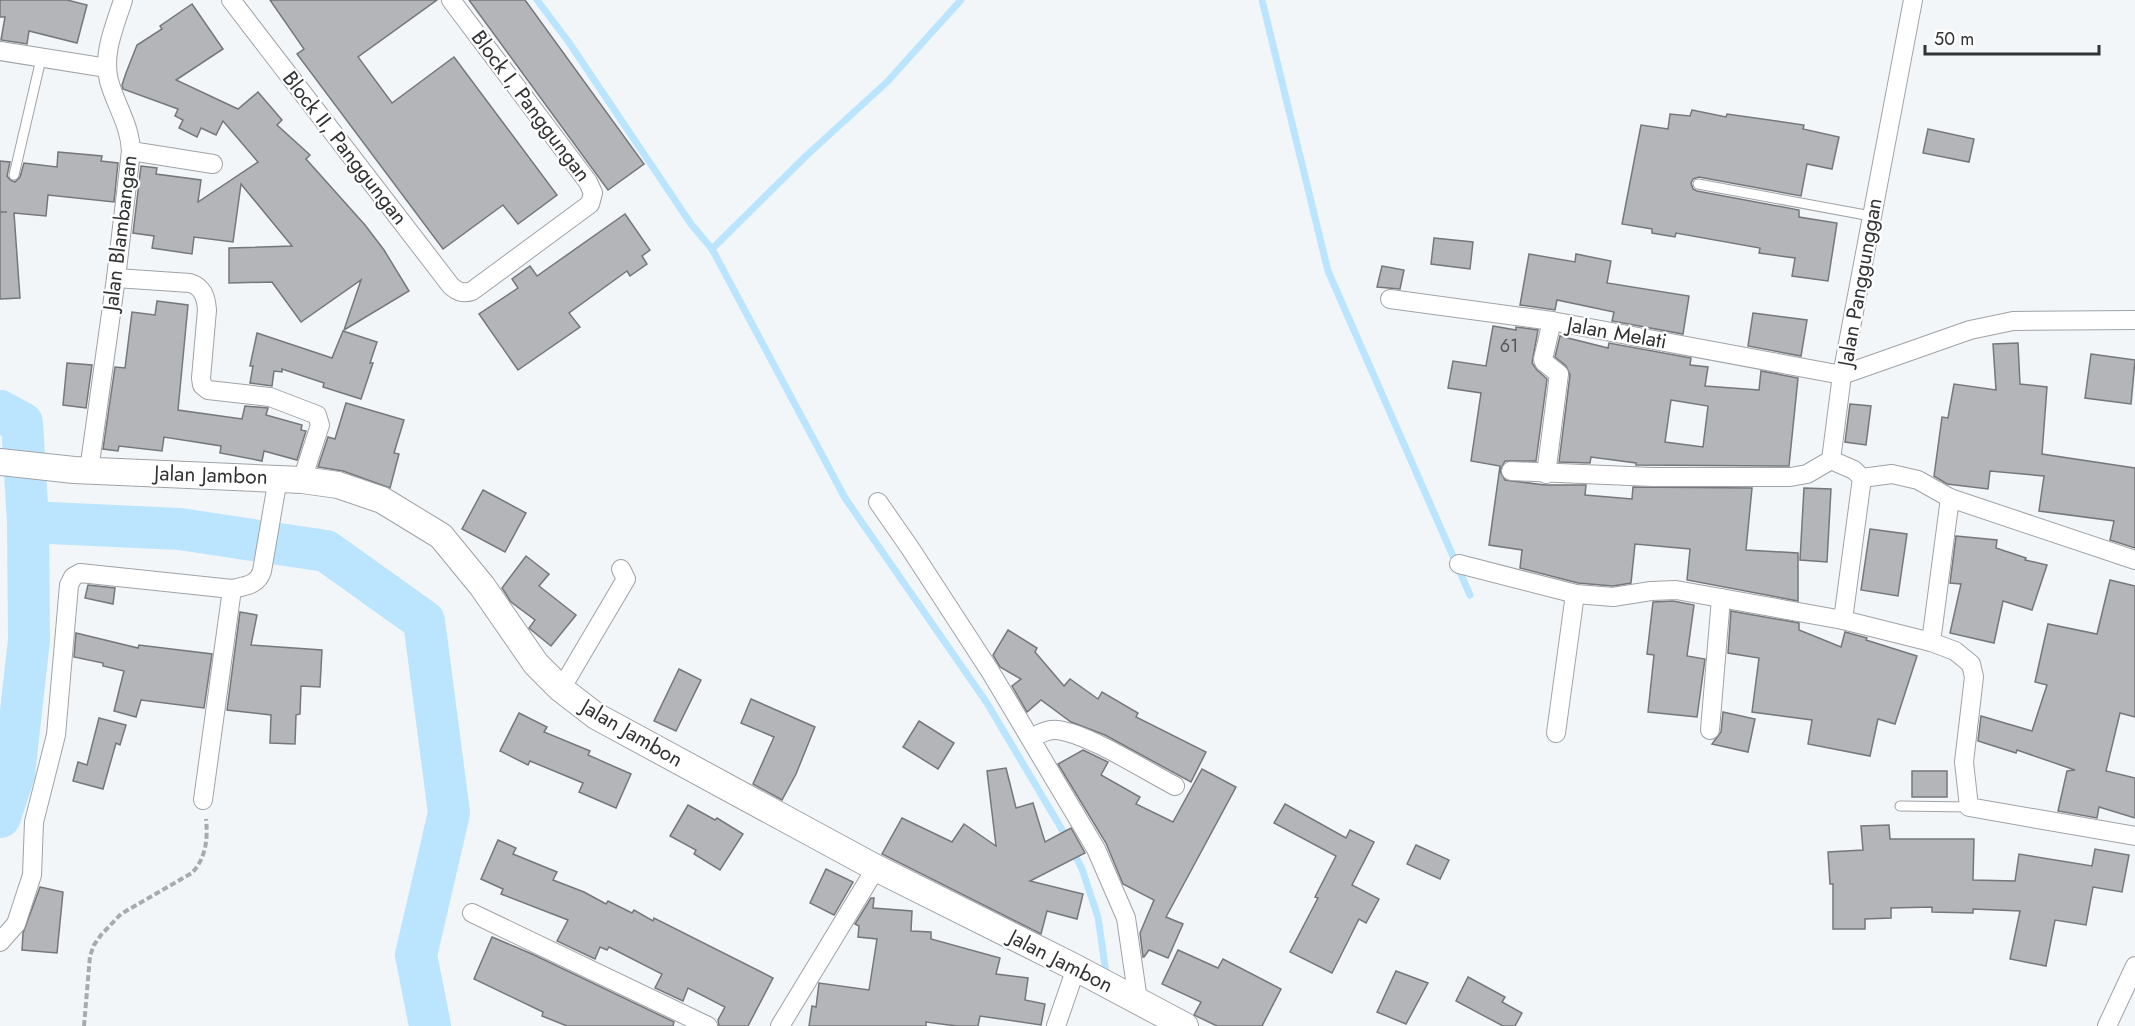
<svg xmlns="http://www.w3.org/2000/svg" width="2135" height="1026" font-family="Jost,sans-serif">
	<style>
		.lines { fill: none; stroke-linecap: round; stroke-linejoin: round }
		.stream { stroke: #bbe5ff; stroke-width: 7 }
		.river { stroke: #bbe5ff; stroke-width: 42 }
		.building { fill: #b3b5b9; stroke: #75777b; stroke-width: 1.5; fill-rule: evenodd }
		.service-casing { stroke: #a0a3a6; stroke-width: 11 }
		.minor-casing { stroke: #a0a3a6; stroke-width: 20 }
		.secondary-casing { stroke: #a0a3a6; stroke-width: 28 }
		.path { stroke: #a8aaac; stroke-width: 4; stroke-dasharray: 6 3; stroke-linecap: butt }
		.service { stroke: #fff; stroke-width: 9 }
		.minor { stroke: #fff; stroke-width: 18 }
		.secondary { stroke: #fff; stroke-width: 26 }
		.labels { text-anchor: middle; stroke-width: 4.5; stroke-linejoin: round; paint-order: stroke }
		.number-label { font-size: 18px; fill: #525355 }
		.street-label { font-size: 21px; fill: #313234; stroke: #fff }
	</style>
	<rect width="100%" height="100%" fill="#f3f6f9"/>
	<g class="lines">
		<g class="stream">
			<polyline points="537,0 568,41 691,224 712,249 845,498 987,703 1067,838"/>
			<polyline points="1262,0 1328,271 1470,595"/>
			<polyline points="712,249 807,155 887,82 961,0"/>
			<polyline points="1073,851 1082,869 1098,917 1106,973"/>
		</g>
		<g class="river">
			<polyline points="0,411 22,423 28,522 29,640 14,774 0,817"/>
			<polyline points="28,522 180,529 326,551 424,621 449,813 416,955 430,1026"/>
		</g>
	</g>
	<g class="building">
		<polygon points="0,0 67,0 87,5 77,43 29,31 27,44 1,40 5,17 0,17"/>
		<polygon points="270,0 437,0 358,57 392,103 454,57 557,195 518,224 503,205 443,249 297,54 304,49"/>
		<polygon points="469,0 525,0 644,164 608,190"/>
		<polygon points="192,4 223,49 176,80 238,109 258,92 282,120 277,125 310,155 306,159 365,225 384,250 409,291 344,330 361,280 301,322 272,282 229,283 229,248 292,246 241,184 233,242 194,237 192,254 152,248 154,236 133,233 141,166 157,168 156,174 201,180 198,202 258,162 223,121 216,135 201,128 197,137 179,128 183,120 175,116 178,109 123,89 122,85 126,73 137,45 162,29 160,26"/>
		<polygon points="1692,110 1726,117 1727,114 1804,125 1803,129 1839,137 1832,169 1807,164 1801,196 1699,177 1693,179 1691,183 1693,189 1697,191 1799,210 1799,217 1837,223 1828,281 1792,276 1795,258 1759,253 1760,248 1676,233 1675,237 1652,233 1652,229 1622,224 1641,125 1668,129 1670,114 1690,116"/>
		<polygon points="1928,129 1974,139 1969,162 1923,153"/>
		<polygon points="58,152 102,156 101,161 118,163 114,202 48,195 46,216 14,213 20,298 0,299 0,212 7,212 0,212 0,161 10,162 7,176 10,180 15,182 20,177 24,163 57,167"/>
		<polygon points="625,214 650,250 642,256 647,264 630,276 627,271 569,313 580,327 518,370 479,314 518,288 512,279 530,266 537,276"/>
		<polygon points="1434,238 1473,242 1470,269 1431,264"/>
		<polygon points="1529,254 1575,262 1576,254 1611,261 1607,283 1689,296 1683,334 1612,321 1614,312 1557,300 1555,310 1520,305"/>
		<polygon points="1382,266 1404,270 1400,289 1377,287"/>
		<polygon points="157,301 188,305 178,410 242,419 245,406 268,408 266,415 302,425 301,430 306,431 297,460 264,451 262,461 220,453 221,446 164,437 162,451 119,446 118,451 103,449 115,367 125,368 132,312 155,315"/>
		<polygon points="1753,313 1807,320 1801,356 1748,346"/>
		<polygon points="1493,326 1516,330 1516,327 1538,330 1532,363 1537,370 1547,379 1536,461 1505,461 1500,471 1505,480 1545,485 1586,485 1585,495 1632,499 1633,487 1752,488 1746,550 1798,553 1798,601 1687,580 1690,549 1635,544 1631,583 1613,586 1578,583 1520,568 1522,550 1489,545 1500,466 1471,461 1481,393 1448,388 1453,361 1486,366"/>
		<polygon points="343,331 377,342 370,363 373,363 361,399 323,387 324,383 282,369 282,372 274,371 272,386 250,383 253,366 250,366 257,333 332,358"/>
		<path d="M 1560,336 L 1608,348 L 1609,343 L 1691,358 L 1690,365 L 1708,367 L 1705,386 L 1759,390 L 1761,371 L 1798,378 L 1789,466 L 1636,465 L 1636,463 L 1591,457 L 1590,463 L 1559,462 L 1570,375 L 1566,366 L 1555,357 ZM 1671,400 L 1708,406 L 1703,447 L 1665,442 Z"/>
		<polygon points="2018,343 2020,384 2047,387 2042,454 2135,468 2135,548 2110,540 2114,521 2039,511 2044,476 1990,471 1988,489 1947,484 1934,476 1942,417 1948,418 1954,384 1996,390 1993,344"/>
		<polygon points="2091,354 2135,360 2131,404 2085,398"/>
		<polygon points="67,363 92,365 86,408 63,405"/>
		<polygon points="346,403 404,420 394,453 399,454 390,488 343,471 318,467 328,437 335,439"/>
		<polygon points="1850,404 1871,406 1866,445 1845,442"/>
		<polygon points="1804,488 1831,489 1827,562 1800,560"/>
		<polygon points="483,490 526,513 505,552 462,529"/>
		<polygon points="1870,529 1907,534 1898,596 1861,590"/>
		<polygon points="1956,536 1997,540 1996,548 2026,558 2025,560 2047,565 2032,610 2003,601 1994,643 1950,633 1961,584 1950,583"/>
		<polygon points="526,556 549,574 539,586 576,615 551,646 529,628 535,620 511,602 502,588"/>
		<polygon points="2110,580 2135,586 2135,717 2120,713 2106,771 2135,778 2135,818 2099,807 2097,818 2058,811 2067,771 2075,770 2017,750 2016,753 1978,741 1981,716 2032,731 2047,685 2035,682 2048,624 2097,634"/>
		<polygon points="88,585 115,588 113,604 85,598"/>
		<polygon points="1673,601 1694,605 1687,656 1705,659 1697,717 1648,712 1654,655 1647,654 1653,602"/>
		<polygon points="1731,611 1799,623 1799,630 1841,647 1845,632 1867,638 1866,640 1917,656 1895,724 1878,719 1870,756 1808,744 1812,720 1752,712 1759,658 1728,653"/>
		<polygon points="240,612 257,615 251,645 322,650 320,687 301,686 300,714 296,715 295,744 270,743 271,715 227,710"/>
		<polygon points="1008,630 1037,648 1035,652 1064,686 1070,679 1098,699 1102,692 1138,713 1136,717 1206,752 1191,782 1105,735 1071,722 1041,700 1027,712 1012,686 1021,679 1000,667 993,655"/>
		<polygon points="76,633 138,648 139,645 212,654 204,708 141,700 136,717 114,711 124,671 103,666 103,663 74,657"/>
		<polygon points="679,669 701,680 676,731 654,721"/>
		<polygon points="751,699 815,727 796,774 782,800 753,784 774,737 741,723"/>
		<polygon points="1723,712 1755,719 1748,752 1712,744 1721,732"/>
		<polygon points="519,713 547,727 544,732 590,751 588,755 631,774 616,808 579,792 583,783 530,761 528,765 500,751"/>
		<polygon points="99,718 126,725 120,745 116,743 103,789 73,781 78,762 87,765"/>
		<polygon points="919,721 954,743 938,769 903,747"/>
		<polygon points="1083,750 1108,762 1101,775 1140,797 1136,804 1173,822 1202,769 1236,787 1166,917 1183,924 1168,958 1149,950 1144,957 1143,957 1140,933 1154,900 1123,884 1106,843 1058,764"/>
		<polygon points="1006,768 1016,808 1033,803 1045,842 1071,828 1085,853 1030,881 1083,894 1077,919 1047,911 1041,934 882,854 902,818 952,842 964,824 996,846 987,771"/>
		<rect x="1912" y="771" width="35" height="26"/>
		<polygon points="1285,804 1346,838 1350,830 1374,842 1352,885 1379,899 1366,923 1359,919 1332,973 1290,952 1318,898 1315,897 1336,856 1274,823"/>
		<polygon points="688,805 715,820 717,818 743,834 720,870 694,854 696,850 670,836"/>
		<polygon points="1889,825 1890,839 1974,839 1973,880 2015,881 2019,854 2092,866 2095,849 2129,855 2122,892 2093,887 2086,925 2055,920 2046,966 2010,959 2020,911 1973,909 1973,913 1932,912 1932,907 1891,908 1891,918 1865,919 1865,929 1833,929 1833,884 1830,884 1828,852 1863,850 1861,826"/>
		<polygon points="498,840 516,848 513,854 557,872 553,880 584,892 606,904 608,901 632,913 634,910 653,921 654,918 773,978 748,1026 719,1026 718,1020 725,1007 688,988 683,1001 655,988 662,974 609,947 607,950 600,947 595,959 557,941 568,920 501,894 503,889 481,879"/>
		<polygon points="1416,845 1449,860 1440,879 1407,864"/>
		<polygon points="826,869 853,882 834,915 810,903"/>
		<polygon points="40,887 63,892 57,953 22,950 23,933"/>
		<polygon points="871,898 874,898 873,908 912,911 911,931 931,932 931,939 1000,958 996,974 1028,978 1025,1000 1045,1004 1041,1025 980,1016 978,1026 957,1026 926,1022 926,1026 809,1026 812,1006 816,1007 819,983 869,990 877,939 858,937 859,926 855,924"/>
		<polygon points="492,937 532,954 674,1022 673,1026 567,1026 542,1016 543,1012 474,979"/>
		<polygon points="1178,950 1218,968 1223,959 1281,989 1262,1026 1217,1026 1194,1015 1201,1002 1162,984"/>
		<polygon points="1396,971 1428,983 1406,1024 1377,1012"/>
		<polygon points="1468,977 1505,997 1502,1002 1522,1013 1515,1026 1503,1026 1456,1001"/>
	</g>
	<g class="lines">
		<defs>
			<g id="service">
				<polyline points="14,175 41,59"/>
				<polyline points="1698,184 1871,216"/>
				<polyline points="1900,806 1969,807"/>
			</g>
			<g id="minor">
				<path d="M 231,0 L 451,286 C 458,292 463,294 472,291 L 590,204 L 593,193 L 588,182 L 451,0"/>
				<polyline points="0,51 107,68"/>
				<polyline points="131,151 213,164"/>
				<path d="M 116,278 L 190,283 C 203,287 206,297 207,310 L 201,378 L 202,385 L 208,390 L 270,397 L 317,415 L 320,425 L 302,480"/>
				<polyline points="1390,299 1552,321"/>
				<polyline points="1842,375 1970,330 2013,321 2135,320"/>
				<polyline points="1831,460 1842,375 1913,0"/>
				<polyline points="1831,460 1854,470 1862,478 1843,620"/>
				<path d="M 89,470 L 116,278 L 131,151 C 130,125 116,106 109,81 C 102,53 115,26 123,0"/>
				<polyline points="1511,471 1653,477 1790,477 1807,474 1831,460"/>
				<polyline points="1546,474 1559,374 1544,362 1543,359 1552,321 1842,375"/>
				<polyline points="1862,478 1892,474 1918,480 1950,498 2135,560"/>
				<polyline points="878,502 910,548 990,671 1096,849 1126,918 1138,1000"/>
				<polyline points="1459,564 1576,594 1613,597 1651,591 1676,590 1843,620 1931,642 1955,651 1971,664 1974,677 1964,762 1969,807 2135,836"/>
				<polyline points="1931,642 1950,498"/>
				<polyline points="561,689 626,579 621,569"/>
				<polyline points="1710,730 1721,598"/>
				<polyline points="1556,733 1575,594"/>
				<path d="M 1031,738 C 1039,734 1047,729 1057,730 C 1087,733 1146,771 1175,786"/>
				<polyline points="203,800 232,589"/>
				<polyline points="472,913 708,1026"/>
				<path d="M 0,942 L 16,924 L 32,875 L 34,822 L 56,735 L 69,585 L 73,577 L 80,573 L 232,589 C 245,586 258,585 262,571 L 278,478"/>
				<polyline points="780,1026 876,868"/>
				<polyline points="1056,1026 1076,968"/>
				<polyline points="2107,1026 2135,966"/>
			</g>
			<polyline id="secondary" points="0,462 74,470 302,480 338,485 382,500 441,536 482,586 536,664 561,689 596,716 876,868 1076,968 1185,1026"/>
		</defs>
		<use href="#service" class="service-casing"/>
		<use href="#minor" class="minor-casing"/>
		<use href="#secondary" class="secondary-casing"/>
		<path class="path" d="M 84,1026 L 90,956 L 94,945 L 101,935 L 121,914 L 192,873 C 206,858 208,839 206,819"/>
		<use href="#service" class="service"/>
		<use href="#minor" class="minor"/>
		<use href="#secondary" class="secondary"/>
	</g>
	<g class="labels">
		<g class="number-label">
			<text x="1509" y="352">61</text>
		</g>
		<g class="street-label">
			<text transform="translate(531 106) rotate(53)" y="7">Block I, Panggungan</text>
			<text transform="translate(345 148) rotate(52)" y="7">Block II, Panggungan</text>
			<text transform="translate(120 233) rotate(-83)" y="7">Jalan Blambangan</text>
			<text transform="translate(1860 282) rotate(-80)" y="7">Jalan Panggunggan</text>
			<text transform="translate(1617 333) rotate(10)" y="7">Jalan Melati</text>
			<text transform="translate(211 475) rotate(2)" y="7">Jalan Jambon</text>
			<text transform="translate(632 733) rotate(30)" y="7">Jalan Jambon</text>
			<text transform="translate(1061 961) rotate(27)" y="7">Jalan Jambon</text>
		</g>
	</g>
	<path d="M1925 45v9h174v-9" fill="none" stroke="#313234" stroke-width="3"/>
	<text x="1934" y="45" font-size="18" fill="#313234" stroke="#ffffff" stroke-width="4.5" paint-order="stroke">50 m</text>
</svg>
